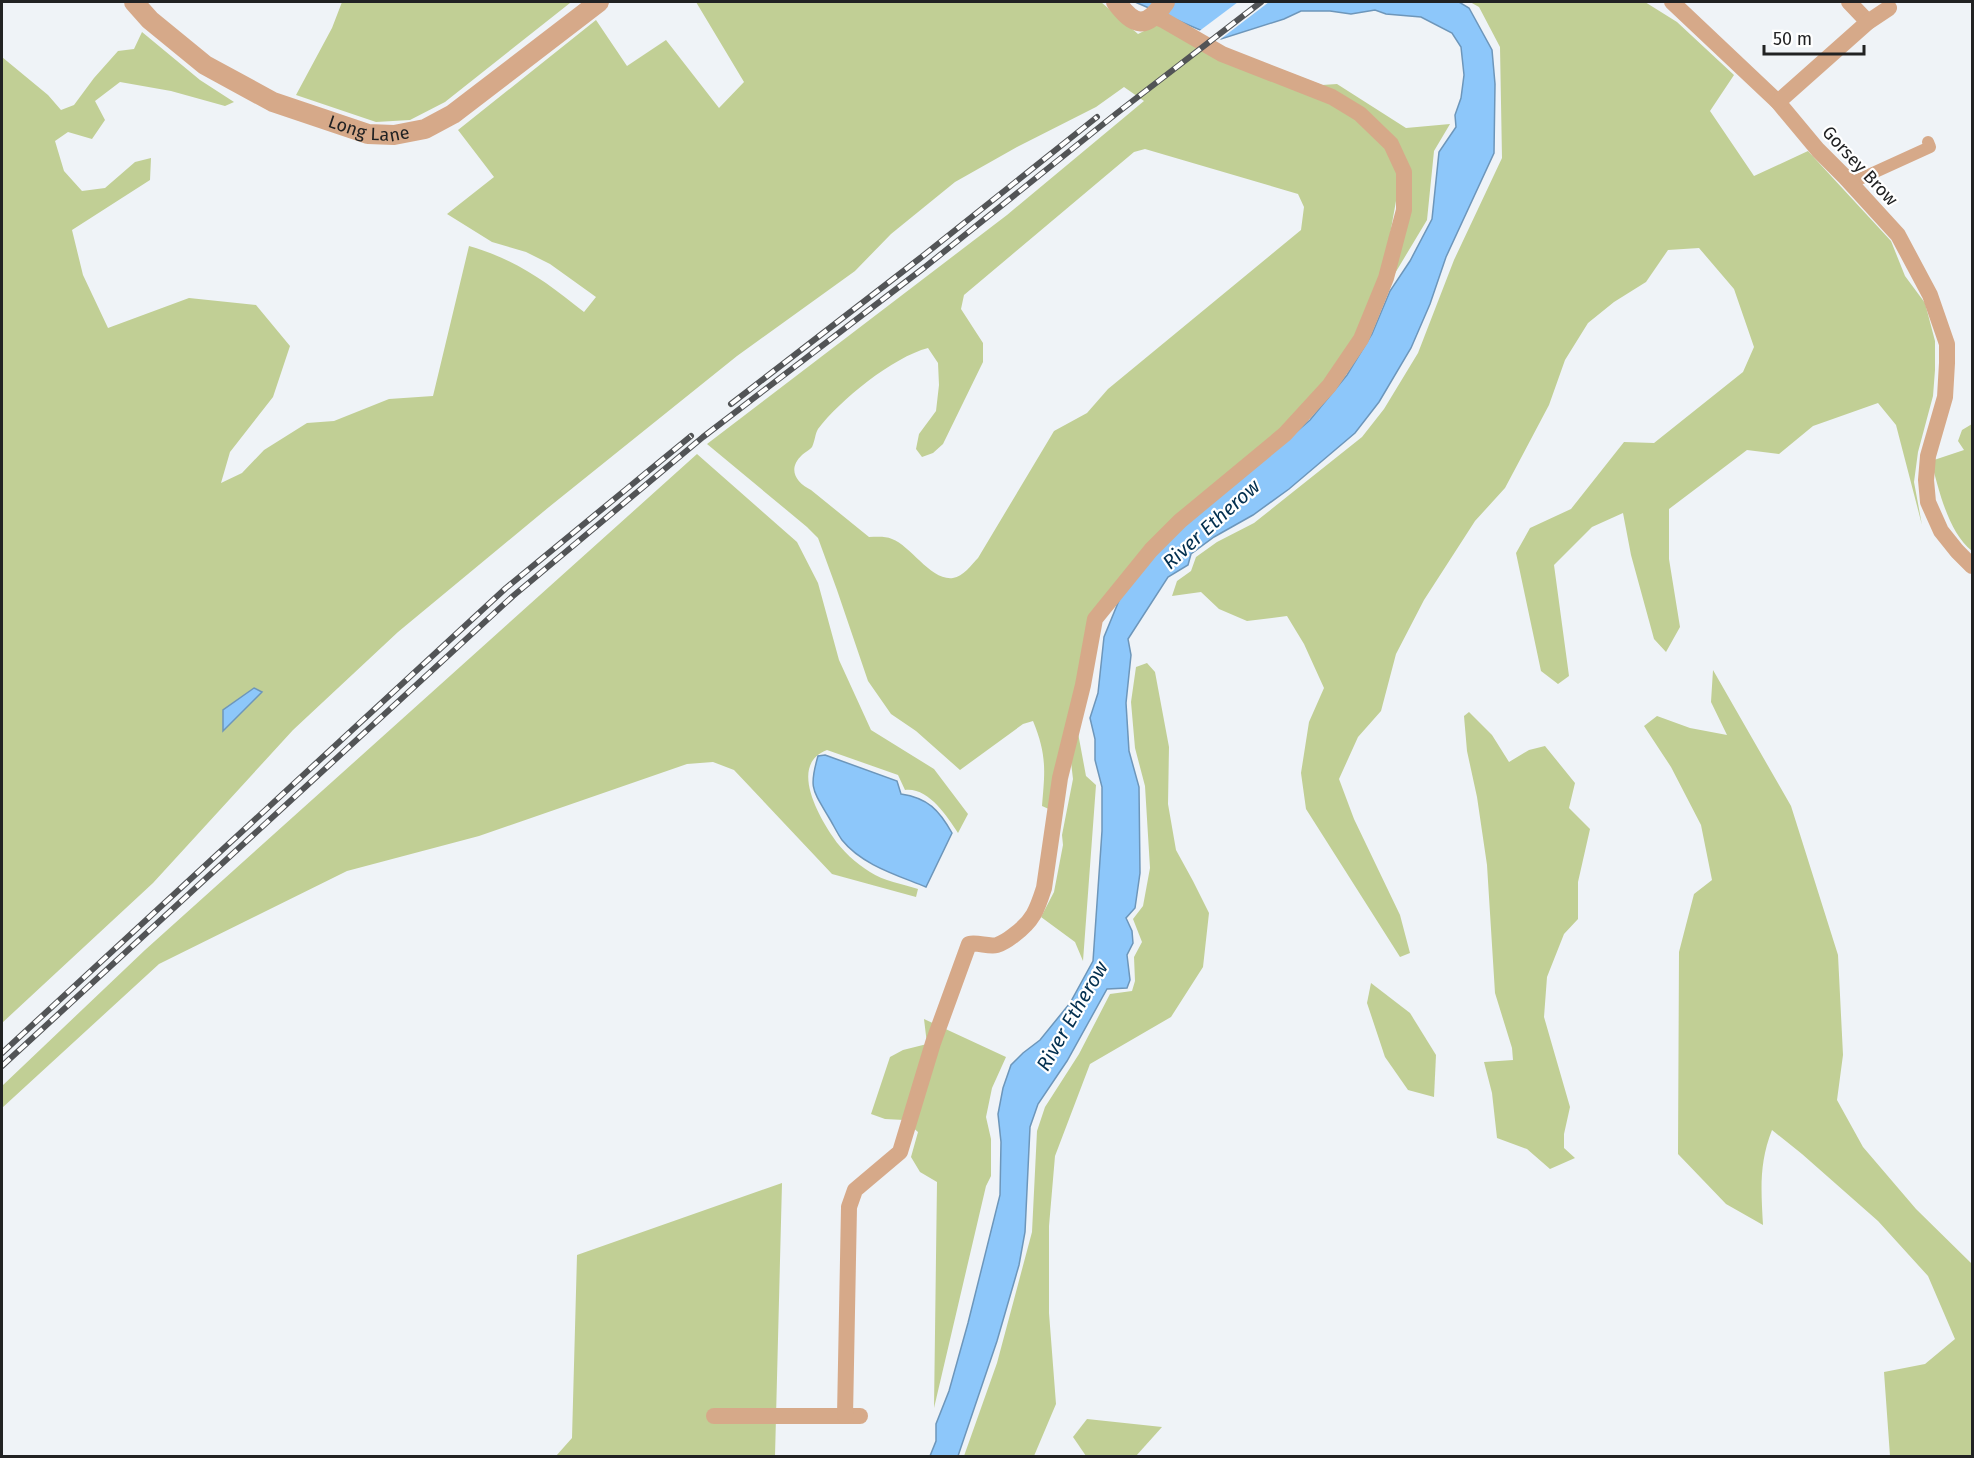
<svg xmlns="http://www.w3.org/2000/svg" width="1974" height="1458" font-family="'Fira Sans',sans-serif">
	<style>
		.green { fill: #c1cf95; fill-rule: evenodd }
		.water { fill: #8dc7fa; stroke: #6d96ba; stroke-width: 1.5 }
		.pier { fill: #eff3f7 }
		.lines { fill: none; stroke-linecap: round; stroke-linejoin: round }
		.pedestrian { stroke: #d6a989; stroke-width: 12 }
		.minor { stroke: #d6a989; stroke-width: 16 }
		.tertiary { stroke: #d6a989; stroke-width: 20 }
		.rail-casing { stroke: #525456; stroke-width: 6 }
		.rail { stroke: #fff; stroke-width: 4; stroke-dasharray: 11; stroke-linecap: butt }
		.labels { text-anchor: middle; stroke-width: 4.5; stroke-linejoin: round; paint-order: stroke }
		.street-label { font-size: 18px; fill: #212223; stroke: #fff }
		.water-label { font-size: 20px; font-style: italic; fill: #022f4f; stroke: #fff }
	</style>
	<rect width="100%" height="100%" fill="#eff3f7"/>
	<g class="green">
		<polygon points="342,2 569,2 570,3 445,102 410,120 376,122 296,95 332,28"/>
		<path d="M 696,2 L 1101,2 L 1138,34 L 1160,23 L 1322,85 L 1337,84 L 1406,128 L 1450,124 L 1434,151 L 1427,220 L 1394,275 L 1399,184 L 1382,280 L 1358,337 L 1327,383 L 1091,617 L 1051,810 L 1042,806 C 1045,771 1047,755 1033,721 L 1023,724 L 960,770 L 916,731 L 891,714 L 868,681 L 837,590 L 818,538 L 807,527 L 707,444 L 1007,215 L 1144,101 L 1124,87 L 1096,107 L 1017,147 L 955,182 L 891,234 L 855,271 L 737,356 L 549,507 L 398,632 L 293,730 L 153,883 L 2,1023 L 2,57 L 48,95 L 61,110 L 74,105 L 94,78 L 118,51 L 134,49 L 142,32 L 200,80 L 234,102 L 225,106 L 171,91 L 120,82 L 95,101 L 105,120 L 92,139 L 68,132 L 55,141 L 64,171 L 82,191 L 105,188 L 135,162 L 151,158 L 150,180 L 72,230 L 83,275 L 108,328 L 189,298 L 256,305 L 290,346 L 273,397 L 230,452 L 221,483 L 242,473 L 264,450 L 307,423 L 334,421 L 389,399 L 433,396 L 469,246 C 517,260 545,281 584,312 L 596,297 L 550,264 L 526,252 L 492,242 L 447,214 L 494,177 L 458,130 L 596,20 L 627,66 L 666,40 L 719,108 L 744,82 ZM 1145,149 L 1298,194 L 1304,207 L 1301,230 L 1108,389 L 1087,413 L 1054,431 L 978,558 C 972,564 963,577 953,578 C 931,581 911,546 892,539 C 885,536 877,537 869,537 L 811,490 C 796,483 787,469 802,455 C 805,452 810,450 812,447 C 815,441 815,434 818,429 C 840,400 893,357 928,348 L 938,363 L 939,385 L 936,411 L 919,434 L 916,449 L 922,457 L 933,453 L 943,444 L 983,362 L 983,343 L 961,309 L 964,295 L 1134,152 Z"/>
		<polygon points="1470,2 1645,2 1677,22 1734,75 1710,111 1754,176 1808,151 1891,241 1905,276 1925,303 1935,341 1935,370 1933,396 1918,452 1914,482 1922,525 1896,425 1878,403 1813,426 1779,454 1747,450 1669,509 1669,559 1680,627 1666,652 1654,639 1631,555 1623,513 1592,527 1554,565 1569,676 1558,684 1541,671 1516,553 1530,528 1571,509 1624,442 1654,443 1743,372 1754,347 1734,289 1699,248 1668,250 1646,282 1614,302 1588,323 1565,360 1549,405 1505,488 1475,521 1424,600 1396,654 1381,711 1358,737 1339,779 1354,819 1400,915 1410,953 1400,957 1306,809 1301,773 1309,722 1324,688 1304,644 1287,616 1247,621 1219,609 1201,592 1172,596 1177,581 1191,571 1196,557 1217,542 1254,523 1362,437 1384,409 1418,353 1454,260 1502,158 1500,47 1479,7"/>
		<path d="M 1972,424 L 1972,551 C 1948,532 1939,490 1931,461 L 1964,450 L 1958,441 L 1962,430 Z"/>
		<path d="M 697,454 L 797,542 L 818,583 L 839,660 L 871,730 L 934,769 L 968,814 L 958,833 C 947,816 928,787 905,790 L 898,775 L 827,750 C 789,764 818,815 833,837 C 842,851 856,863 870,872 C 883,881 903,884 918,889 L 916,897 L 832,874 L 734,770 L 713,762 L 687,764 L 479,836 L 347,871 L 159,964 L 2,1108 L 2,1086 L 145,950 Z"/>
		<polygon points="1147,663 1155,672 1169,747 1168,804 1176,850 1193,881 1209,913 1203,967 1171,1017 1090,1064 1055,1156 1049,1226 1049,1313 1056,1404 1034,1456 964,1456 997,1363 1032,1232 1037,1131 1045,1107 1079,1054 1110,994 1132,991 1135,981 1134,957 1142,942 1133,919 1143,906 1150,868 1145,786 1135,748 1131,702 1136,667"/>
		<path d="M 1713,670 L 1791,806 L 1838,955 L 1843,1055 L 1837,1100 L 1863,1147 L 1916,1209 L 1972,1264 L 1972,1456 L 1890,1456 L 1884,1372 L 1925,1364 L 1955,1339 L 1928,1276 L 1878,1221 L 1802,1154 L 1772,1130 C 1759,1163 1761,1190 1763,1225 L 1726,1204 L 1678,1154 L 1679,952 L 1694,894 L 1712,880 L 1701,825 L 1671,767 L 1644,726 L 1657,716 L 1690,728 L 1727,735 L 1711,702 Z"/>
		<polygon points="1469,712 1492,735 1509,762 1529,750 1545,746 1575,783 1569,808 1590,829 1578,882 1578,919 1564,934 1547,977 1544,1017 1570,1107 1564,1134 1564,1148 1575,1158 1550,1169 1527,1149 1497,1138 1492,1093 1484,1062 1513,1060 1512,1048 1495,993 1487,865 1477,797 1467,751 1464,716"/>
		<polygon points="1078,733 1086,776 1096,785 1083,961 1075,942 1041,917 1054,892 1063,845 1062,835 1073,779 1071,762"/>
		<polygon points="1371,983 1410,1013 1436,1055 1434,1097 1408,1090 1385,1057 1367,1003"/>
		<polygon points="924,1019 1006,1057 992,1088 986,1117 991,1139 991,1176 986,1186 934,1408 937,1182 920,1172 911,1157 918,1132 904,1120 885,1119 871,1114 890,1057 903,1050 927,1044"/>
		<polygon points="782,1183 775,1456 556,1456 572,1438 577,1255"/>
		<polygon points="1087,1419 1162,1427 1136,1456 1086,1456 1073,1437"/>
	</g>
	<g class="water">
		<polygon points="1135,2 1459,2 1469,8 1492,50 1495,84 1494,153 1446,257 1430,304 1411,348 1379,402 1355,433 1289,489 1253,515 1214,537 1191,554 1188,565 1168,577 1128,639 1131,655 1126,703 1129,751 1139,787 1140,873 1135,908 1126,918 1132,931 1133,943 1127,955 1130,980 1127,988 1107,989 1067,1061 1038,1104 1030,1127 1025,1232 1019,1265 997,1341 958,1456 930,1456 936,1441 936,1424 949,1391 968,1323 1000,1195 1001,1142 998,1114 1003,1088 1011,1065 1023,1053 1040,1040 1070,1003 1093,961 1102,831 1102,787 1095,760 1095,739 1090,718 1098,693 1104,637 1127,581 1181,527 1259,464 1310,420 1347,375 1372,334 1390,291 1410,261 1432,219 1439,152 1456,127 1455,115 1461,98 1464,75 1461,47 1452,33 1421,17 1386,14 1375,10 1351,14 1330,11 1301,11 1284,19 1221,39"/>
		<polygon points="254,688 262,692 223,731 223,710"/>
		<path d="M 825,755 L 897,781 L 901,794 C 928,798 939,810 952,833 L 926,887 C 897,875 862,865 842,840 C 837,833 833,824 828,816 C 812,789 809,787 818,756 Z"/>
	</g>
	<polygon class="pier" points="1238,2 1269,2 1218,41 1198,32"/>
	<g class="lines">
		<polyline class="pedestrian" points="1851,183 1930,147 1928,142"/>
		<g class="minor">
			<polyline points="1672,2 1778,102 1818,150 1845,177 1898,235 1930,295 1947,344 1947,363 1945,397 1928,456 1926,480 1928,502 1941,531 1957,551 1972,566"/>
			<polyline points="1849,2 1868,22"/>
			<polyline points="1778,102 1868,22 1889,8"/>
			<polyline points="714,1416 860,1416"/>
			<path d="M 845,1416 L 849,1207 L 855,1190 L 900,1152 L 933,1043 L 969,944 C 978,942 988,947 997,945 C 1003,943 1009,939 1014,935 C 1033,921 1037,910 1044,888 L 1060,778 L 1083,685 L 1095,619 L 1151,550 L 1180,521 L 1285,434 L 1329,386 L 1361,339 L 1386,278 L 1404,210 L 1404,172 L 1391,144 L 1360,114 L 1332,97 L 1222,54 L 1165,21 L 1154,16"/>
		</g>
		<g class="tertiary">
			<path id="s1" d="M 134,2 L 150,20 L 205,65 L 273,102 L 368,134 L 394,135 L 425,129 L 453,114 L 599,2"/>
			<path d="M 1116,2 C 1135,27 1146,29 1165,2"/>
		</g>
		<defs>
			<g id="rail">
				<polyline points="731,404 919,259 1097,117"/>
				<polyline points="2,1053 506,588 691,436"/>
				<polyline points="2,1066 513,596 703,437 925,267 1117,113 1261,2"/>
			</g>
		</defs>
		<use href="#rail" class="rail-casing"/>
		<use href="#rail" class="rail"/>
	</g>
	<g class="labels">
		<g class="street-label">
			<text dy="6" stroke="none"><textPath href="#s1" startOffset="273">Long Lane</textPath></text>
			<text transform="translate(1860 166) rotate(47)" y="6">Gorsey Brow</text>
		</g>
		<g class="water-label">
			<text transform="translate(1211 524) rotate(-42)" y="7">River Etherow</text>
			<text transform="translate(1072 1016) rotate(-60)" y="7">River Etherow</text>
		</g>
	</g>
	<rect width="1974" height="1458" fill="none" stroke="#212223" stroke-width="6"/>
	<path d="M1764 45v9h100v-9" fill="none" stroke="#212223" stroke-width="3"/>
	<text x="1773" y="45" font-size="18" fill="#212223" stroke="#ffffff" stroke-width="4.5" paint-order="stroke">50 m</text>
</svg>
